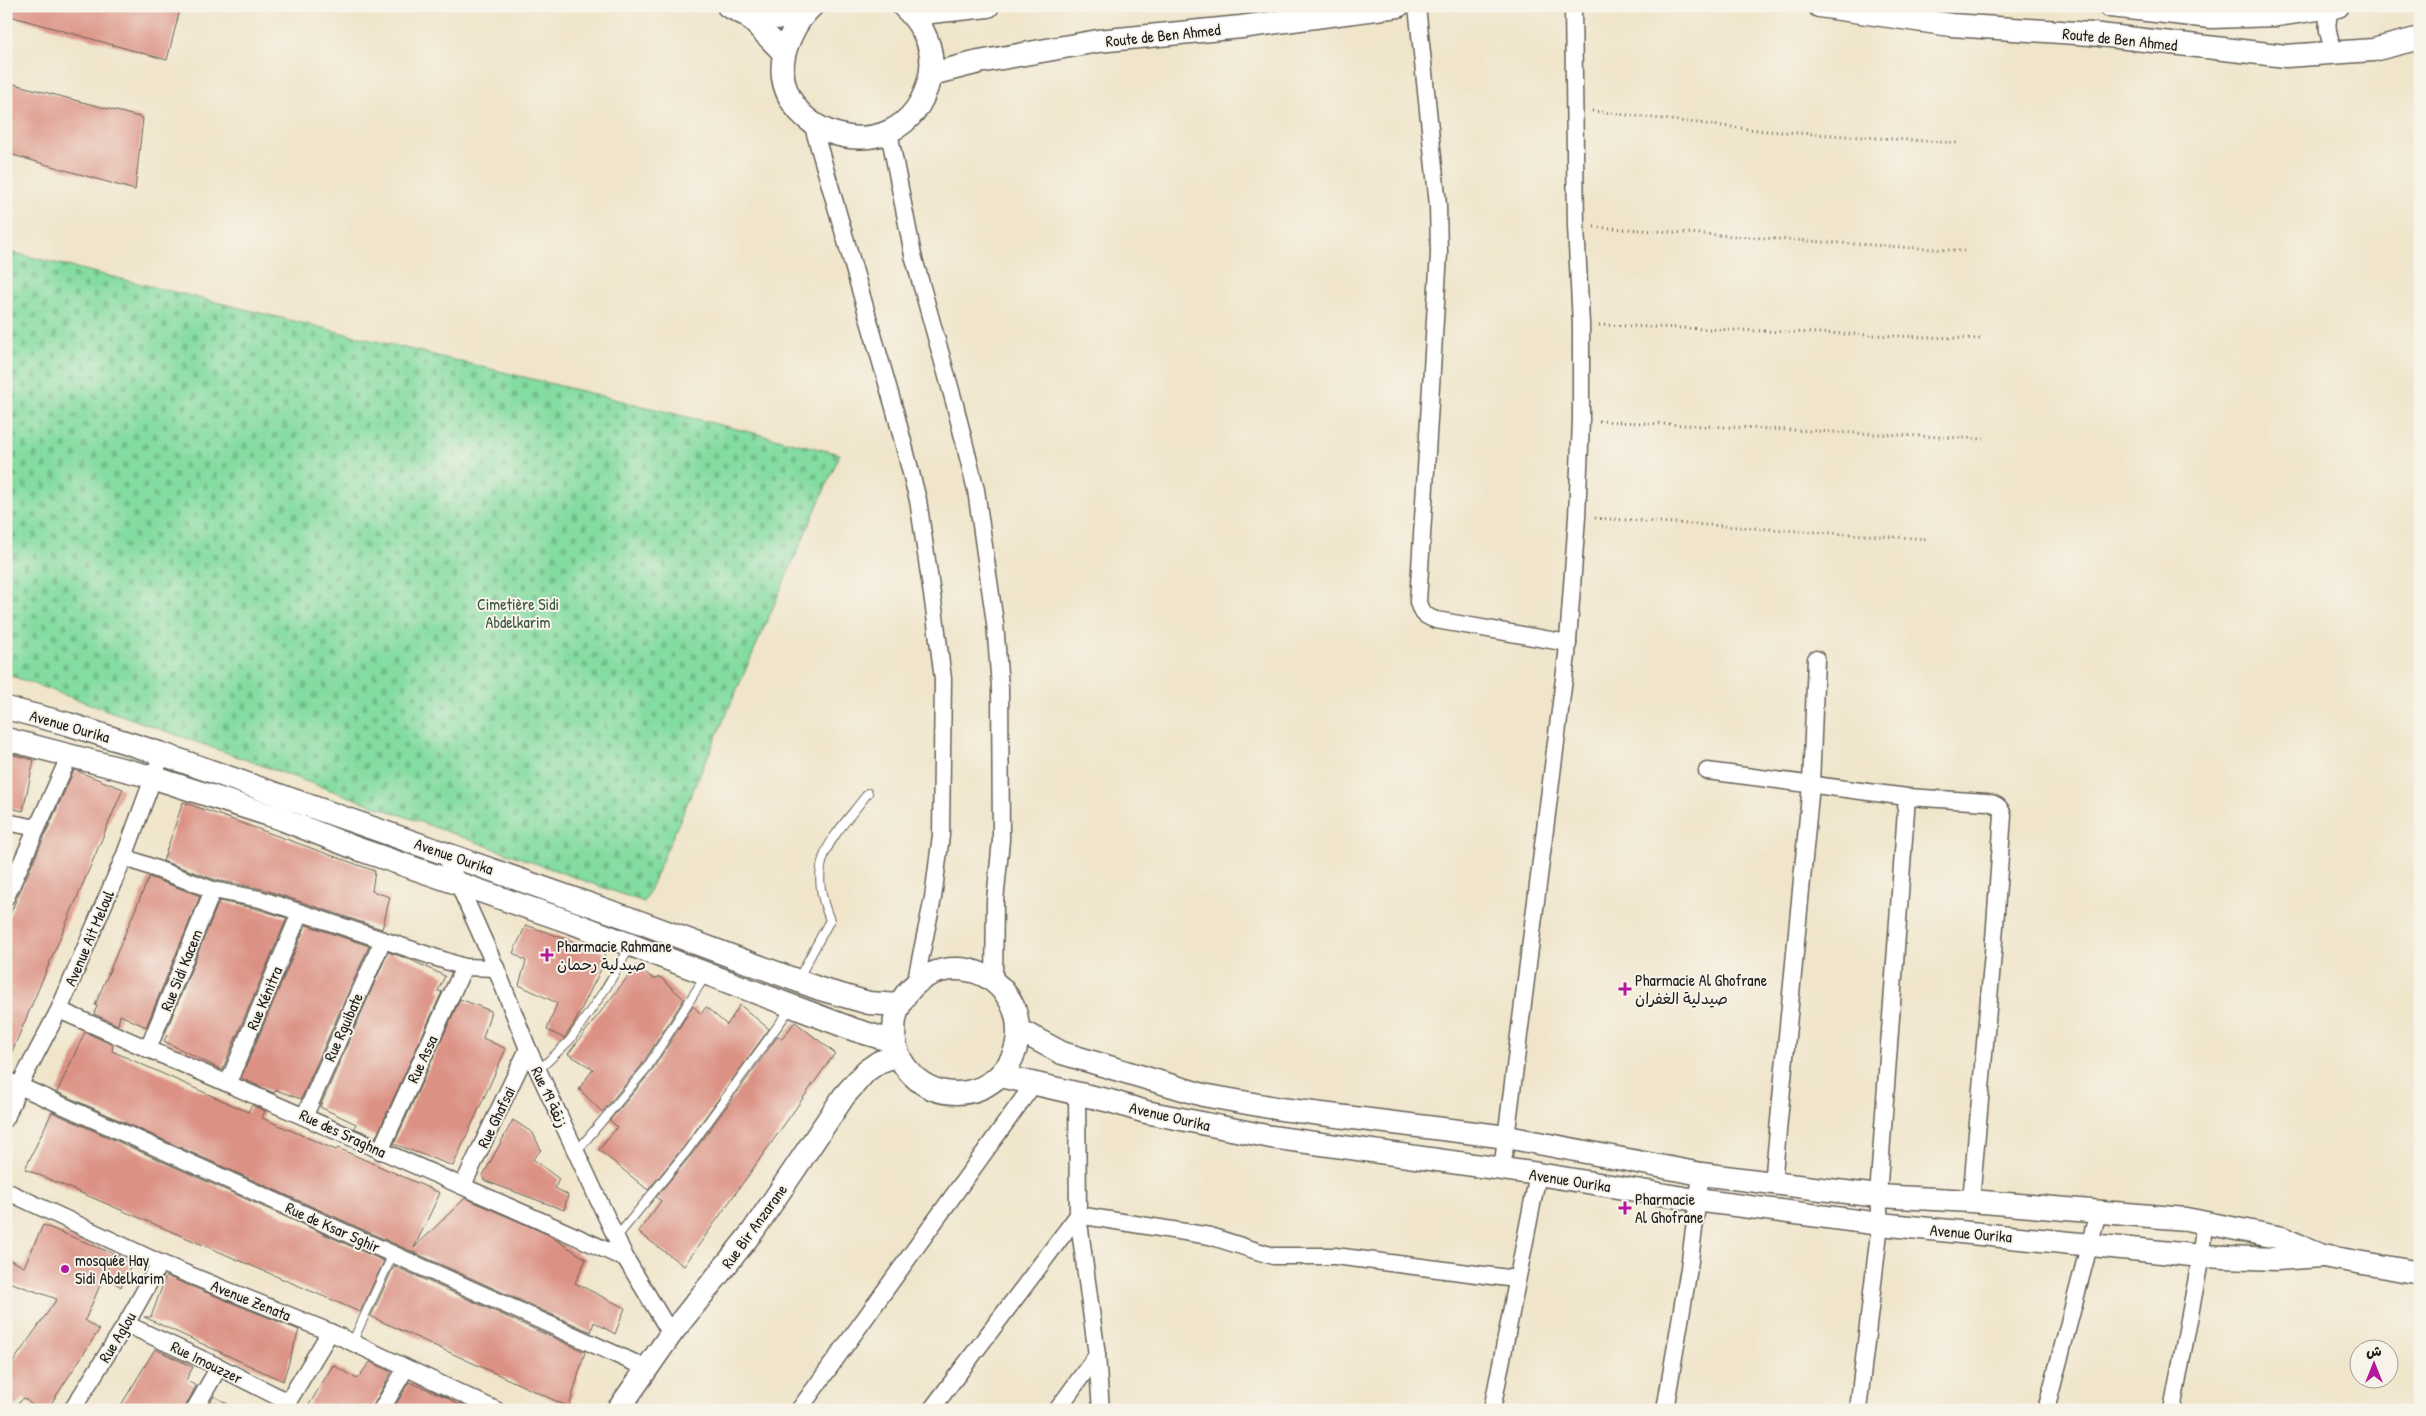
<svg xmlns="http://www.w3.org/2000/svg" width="2426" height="1416" font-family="'Patrick Hand','Playpen Sans Arabic',sans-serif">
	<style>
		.cemetery { fill: url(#cemetery-stones); stroke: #507c5e }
		.building { fill: #db9184 }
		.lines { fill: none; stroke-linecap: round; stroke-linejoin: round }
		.lane-casing { stroke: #666259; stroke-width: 10 }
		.street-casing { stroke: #666259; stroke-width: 19 }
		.secondary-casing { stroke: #666259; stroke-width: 25 }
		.path { stroke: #666259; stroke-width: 3; stroke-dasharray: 1 4; stroke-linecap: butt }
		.lane { stroke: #fff; stroke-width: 8 }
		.street { stroke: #fff; stroke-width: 16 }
		.secondary { stroke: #fff; stroke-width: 22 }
		.poi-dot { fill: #b5179e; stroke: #f7f3e8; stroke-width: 2 }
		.labels { text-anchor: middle; stroke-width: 4; stroke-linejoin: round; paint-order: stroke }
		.street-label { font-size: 16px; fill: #1c1c1c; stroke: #f7f3e8 }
		.park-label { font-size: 16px; fill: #3b5644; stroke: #f7f3e8 }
		.poi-label { font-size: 16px; fill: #1c1c1c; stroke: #f7f3e8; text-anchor: start }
	</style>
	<defs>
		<pattern id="cemetery-stones" width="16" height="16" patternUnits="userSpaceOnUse" patternTransform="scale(1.25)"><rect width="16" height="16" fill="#83dca1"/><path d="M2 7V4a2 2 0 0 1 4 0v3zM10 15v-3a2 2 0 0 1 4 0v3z" fill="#71bc8a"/></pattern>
	</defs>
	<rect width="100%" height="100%" fill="#f7f3e8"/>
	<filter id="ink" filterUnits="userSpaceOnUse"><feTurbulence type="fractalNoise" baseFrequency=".02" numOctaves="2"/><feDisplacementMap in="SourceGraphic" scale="10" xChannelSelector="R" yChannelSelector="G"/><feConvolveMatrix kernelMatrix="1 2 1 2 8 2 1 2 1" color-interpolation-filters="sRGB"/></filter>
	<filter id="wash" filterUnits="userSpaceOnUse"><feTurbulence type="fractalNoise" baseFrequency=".0096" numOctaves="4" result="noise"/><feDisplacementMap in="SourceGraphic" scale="20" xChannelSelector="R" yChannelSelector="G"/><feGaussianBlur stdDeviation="1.12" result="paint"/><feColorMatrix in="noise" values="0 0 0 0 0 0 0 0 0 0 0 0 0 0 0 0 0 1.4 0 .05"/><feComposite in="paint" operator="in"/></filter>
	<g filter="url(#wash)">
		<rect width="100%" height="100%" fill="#f0e5cb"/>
		<polygon class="cemetery" points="6,251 840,454 644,902 6,674"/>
		<g id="blocks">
			<g class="building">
				<polygon points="6,6 181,6 167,60 6,15"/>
				<polygon points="6,82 143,118 135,190 6,153"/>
				<polygon points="6,753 34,760 23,811 6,807"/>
				<polygon points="74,770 123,789 6,1066 6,923"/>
				<polygon points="183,802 375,871 372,891 390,897 382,929 263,889 216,880 163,861"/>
				<polygon points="149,877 200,896 146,1027 120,1015 118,1025 94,1014 97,1006 95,1005"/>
				<polygon points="219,901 257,909 287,918 222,1070 164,1041 167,1035 165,1034"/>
				<polygon points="306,925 369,946 301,1099 276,1090 274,1093 241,1078"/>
				<polygon points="526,925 603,952 606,959 574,1024 564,1038 547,1030 557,1003 519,985 526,961 513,953"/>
				<polygon points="388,952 411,960 445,976 438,991 442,992 376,1137 354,1128 356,1124 320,1107"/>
				<polygon points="636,966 654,979 660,977 684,999 641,1066 602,1112 579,1089 593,1069 568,1054"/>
				<polygon points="460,999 491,1011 483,1038 506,1049 453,1166 394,1144"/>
				<polygon points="740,1005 769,1029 683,1148 648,1190 599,1150 617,1127 610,1120 651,1072 693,1006 701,1014 706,1007 727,1025"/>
				<polygon points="795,1022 835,1053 684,1266 638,1232 661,1201 656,1197 692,1154 778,1036 782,1039"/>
				<polygon points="85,1032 113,1045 112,1051 248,1112 252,1105 265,1111 262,1118 336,1150 338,1148 440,1193 414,1248 465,1198 547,1234 586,1259 575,1283 625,1308 615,1334 594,1322 591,1332 57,1092"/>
				<polygon points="52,1112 384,1261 360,1312 25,1169"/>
				<polygon points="513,1120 533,1133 541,1150 533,1159 559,1179 555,1188 568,1195 564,1210 483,1180 485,1178 482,1177"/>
				<polygon points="43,1225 119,1256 131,1265 121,1287 104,1276 85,1320 99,1330 47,1410 38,1410 24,1398 11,1410 6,1410 6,1372 57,1299 6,1281 6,1258 24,1267"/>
				<polygon points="394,1266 585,1352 569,1407 372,1317 371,1316"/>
				<polygon points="166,1276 299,1330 283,1381 144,1317 151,1317"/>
				<polygon points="155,1349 193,1367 186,1380 196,1386 184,1410 118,1410"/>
				<polygon points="370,1362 391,1372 371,1410 306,1410 333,1365 357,1379"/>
				<polygon points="409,1382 446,1397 466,1410 393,1410"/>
				<polygon points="214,1396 238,1410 206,1410"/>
			</g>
		</g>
	</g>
	<g filter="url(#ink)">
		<use href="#blocks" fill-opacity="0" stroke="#666259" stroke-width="1"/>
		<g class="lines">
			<defs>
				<g id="lane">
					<path d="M 798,979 L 830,920 C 804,859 833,839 868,793"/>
					<polyline points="538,1071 570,1040 606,988 630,947"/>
					<polyline points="576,1152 646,1069 706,975"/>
					<polyline points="616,1238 687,1151 790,1009"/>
					<polyline points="352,1343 393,1254"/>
				</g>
				<g id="street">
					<path d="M 1417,6 L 1438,205 L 1439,253 L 1418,602 C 1421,613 1425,616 1436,620 L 1568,643"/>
					<path d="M 2334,6 C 2322,21 2329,39 2336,53"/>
					<polyline points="812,123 895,411 918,500 934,608 943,679 941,835 933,898 915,984"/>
					<polyline points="889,132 913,255 955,405 976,490 995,623 1000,687 1001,840 995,901 994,981"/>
					<path d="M 1707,771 L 1907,797 L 1987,802 C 1996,804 2000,806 2003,815 L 1993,953 L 1971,1201"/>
					<polyline points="6,822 37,828"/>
					<polyline points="444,852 496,968 528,1049 626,1259 671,1334"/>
					<polyline points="124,857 213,890 260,899 464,967 496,968"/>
					<polyline points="6,897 70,755"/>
					<path d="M 59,1010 C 248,1093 438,1174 626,1259"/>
					<polyline points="148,1049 213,890"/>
					<polyline points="6,1080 646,1368"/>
					<polyline points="228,1083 300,913"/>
					<polyline points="1077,1093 1078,1215 1097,1355 1101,1410"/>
					<polyline points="305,1115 383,940"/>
					<polyline points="6,1118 19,1086 59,1010 124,857 162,754"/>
					<polyline points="380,1151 464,967"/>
					<polyline points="1502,1170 1567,655 1577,517 1581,420 1581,324 1576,226 1573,6"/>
					<polyline points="1773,1183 1811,785 1816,659"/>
					<polyline points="463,1185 528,1049"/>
					<polyline points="6,1191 160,1263 330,1332 496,1410"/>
					<polyline points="126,1324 219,1367 288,1402"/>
					<polyline points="72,1410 126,1324 160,1263"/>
					<polyline points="194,1410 219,1367"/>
					<polyline points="283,1410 330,1332"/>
					<polyline points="381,1410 406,1368"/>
					<polyline points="799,1410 1035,1082"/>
					<polyline points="931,1410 1078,1215 1210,1236 1273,1256 1335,1256 1516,1279"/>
					<polyline points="1057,1410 1097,1355"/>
					<polyline points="1492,1410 1538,1174"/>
					<polyline points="1665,1410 1689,1268 1701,1174"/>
					<polyline points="1858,1410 1880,1224 1878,1196 1907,797"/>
					<polyline points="2046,1410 2098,1212"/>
					<polyline points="2172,1410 2201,1256 2204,1223"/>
				</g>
				<g id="secondary">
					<polyline points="728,6 748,16 784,53"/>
					<path d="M 812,6 C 800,18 796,24 789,40 C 750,131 902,185 929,80 C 937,52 924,25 903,6"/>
					<polyline points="1819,6 1951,25 2091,34 2286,56 2373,50 2420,38"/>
					<polyline points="2110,6 2211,17 2277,15 2338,6"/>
					<polyline points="912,14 988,6"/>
					<polyline points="748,16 799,19"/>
					<polyline points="931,74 979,62 1098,41 1241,27 1398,6"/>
					<polyline points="6,708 68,724 162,754 634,920 820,989 869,1003 899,1005"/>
					<polyline points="6,739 152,777 279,818 358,849 573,923 855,1030 895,1042"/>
					<circle cx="956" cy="1031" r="62"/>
					<polyline points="1019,1030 1062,1053 1203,1095 1281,1109 1507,1137 1701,1174 1878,1196 1971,1201 2186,1219 2282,1238 2323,1256 2420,1273"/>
					<polyline points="1001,1076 1110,1101 1146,1112 1271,1137 1538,1174 1696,1200 1880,1224 2201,1256 2276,1259 2322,1256"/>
					<polyline points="618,1410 671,1334 753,1231 844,1096 866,1071 879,1062 898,1055"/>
				</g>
			</defs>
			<use href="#lane" class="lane-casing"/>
			<use href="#street" class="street-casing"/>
			<use href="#secondary" class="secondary-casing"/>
			<g class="path">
				<polyline points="1592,111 1766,131 1958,143"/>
				<polyline points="1594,227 1964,251"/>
				<polyline points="1599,325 1982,339"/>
				<polyline points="1599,421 1984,439"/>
				<polyline points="1595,518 1928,539"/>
			</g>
			<use href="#lane" class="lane"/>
			<use href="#street" class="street"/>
			<use href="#secondary" class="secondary"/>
		</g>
	</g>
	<g class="poi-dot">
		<path d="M544.5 947.5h5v5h5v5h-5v5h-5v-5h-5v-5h5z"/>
		<path d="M1622.5 981.5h5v5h5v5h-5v5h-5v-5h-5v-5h5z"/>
		<path d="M1622.5 1200.5h5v5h5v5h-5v5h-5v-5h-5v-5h5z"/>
		<circle cx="65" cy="1269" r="5"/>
	</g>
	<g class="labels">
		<g class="street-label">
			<text transform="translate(1163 35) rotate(-6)" y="6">Route de Ben Ahmed</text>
			<text transform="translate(2120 39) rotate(6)" y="6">Route de Ben Ahmed</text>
			<text transform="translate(70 726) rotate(16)" y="6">Avenue Ourika</text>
			<text transform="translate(454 856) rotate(19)" y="6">Avenue Ourika</text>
			<text transform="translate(89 938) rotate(-67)" y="6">Avenue Ait Meloul</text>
			<text transform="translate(181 970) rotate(-68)" y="6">Rue Sidi Kacem</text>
			<text transform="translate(264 998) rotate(-67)" y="6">Rue Kénitra</text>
			<text transform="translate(343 1027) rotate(-66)" y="6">Rue Rguibate</text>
			<text transform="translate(422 1059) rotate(-65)" y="6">Rue Assa</text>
			<text transform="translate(550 1097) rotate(65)" y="6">Rue 19 زنقة</text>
			<text transform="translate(1170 1116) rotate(13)" y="6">Avenue Ourika</text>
			<text transform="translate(496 1117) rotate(-64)" y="6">Rue Ghafsai</text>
			<text transform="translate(343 1133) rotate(25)" y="6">Rue des Sraghna</text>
			<text transform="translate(1570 1180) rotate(9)" y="6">Avenue Ourika</text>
			<text transform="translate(754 1226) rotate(-54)" y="6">Rue Bir Anzarane</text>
			<text transform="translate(333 1227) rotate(24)" y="6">Rue de Ksar Sghir</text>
			<text transform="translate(1971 1233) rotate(5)" y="6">Avenue Ourika</text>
			<text transform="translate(251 1300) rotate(22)" y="6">Avenue Zenata</text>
			<text transform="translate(117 1337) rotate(-59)" y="6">Rue Aglou</text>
			<text transform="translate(207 1362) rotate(26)" y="6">Rue Imouzzer</text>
		</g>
		<g class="park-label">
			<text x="518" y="610">Cimetière Sidi<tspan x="518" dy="18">Abdelkarim</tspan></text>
		</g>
		<g class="poi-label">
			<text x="557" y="952">Pharmacie Rahmane<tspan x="557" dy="18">صيدلية رحمان</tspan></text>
			<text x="1635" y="986">Pharmacie Al Ghofrane<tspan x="1635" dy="18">صيدلية الغفران</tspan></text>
			<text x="1635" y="1205">Pharmacie<tspan x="1635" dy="18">Al Ghofrane</tspan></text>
			<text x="75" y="1266">mosquée Hay<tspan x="75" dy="18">Sidi Abdelkarim</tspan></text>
		</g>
	</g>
	<rect width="2426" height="1416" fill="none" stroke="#f7f3e8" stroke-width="25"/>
	<g transform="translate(2374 1364)"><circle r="24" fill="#f7f3e8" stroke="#9f9d96"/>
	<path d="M0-4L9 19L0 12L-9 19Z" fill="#b5179e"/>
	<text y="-8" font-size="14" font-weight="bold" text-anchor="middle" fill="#1c1c1c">ش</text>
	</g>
</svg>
